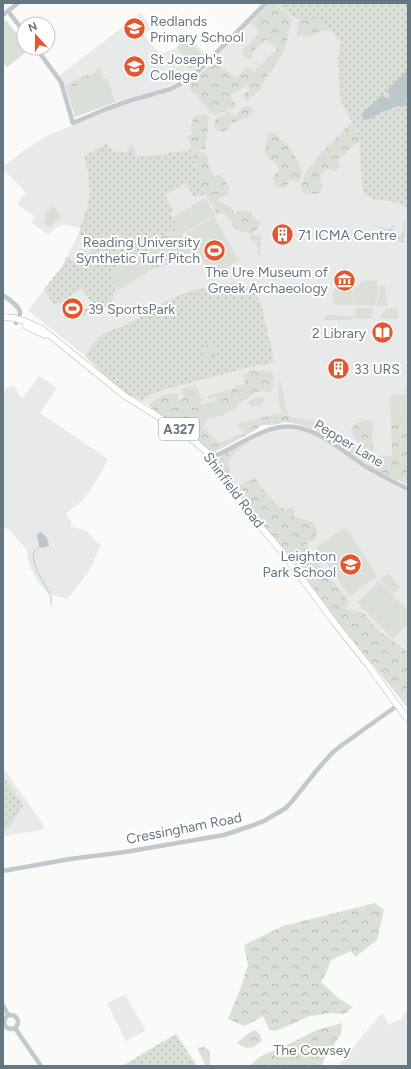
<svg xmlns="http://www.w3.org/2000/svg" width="411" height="1069" font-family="Figtree,sans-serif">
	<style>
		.built { fill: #e8e9e9 }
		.green { fill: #dadfd7 }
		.forest { fill: url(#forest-crowns) }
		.park { fill: url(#park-dots); fill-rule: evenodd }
		.water { fill: #bbc7cb }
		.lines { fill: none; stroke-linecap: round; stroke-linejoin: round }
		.stream { stroke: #bbc7cb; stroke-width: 1 }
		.primary-casing { stroke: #b5babe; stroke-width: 7 }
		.tertiary { stroke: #c3c8cc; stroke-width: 4.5 }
		.primary { stroke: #fff; stroke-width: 6 }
		.labels { text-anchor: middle; stroke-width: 4; stroke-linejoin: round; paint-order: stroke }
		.shield { fill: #fff; stroke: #939fa8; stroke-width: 1 }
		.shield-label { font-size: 13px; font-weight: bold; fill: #657683 }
		.poi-label { font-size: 14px; fill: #657683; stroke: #fff; text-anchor: start }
		.street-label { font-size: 14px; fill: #657683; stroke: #fff }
		.park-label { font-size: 14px; fill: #687a64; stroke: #fff }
	</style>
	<defs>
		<pattern id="forest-crowns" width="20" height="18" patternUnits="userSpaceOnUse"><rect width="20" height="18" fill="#dadfd7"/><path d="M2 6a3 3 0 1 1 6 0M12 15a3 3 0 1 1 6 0" fill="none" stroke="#b4b9b4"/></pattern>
		<pattern id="park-dots" width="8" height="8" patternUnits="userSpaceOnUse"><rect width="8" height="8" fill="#dadfd7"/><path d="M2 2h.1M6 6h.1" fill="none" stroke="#b4b9b4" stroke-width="1.8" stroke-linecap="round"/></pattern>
	</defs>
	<rect width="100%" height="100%" fill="#fafaf8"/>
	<g class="built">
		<polygon points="270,3 408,3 408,485 386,475 369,465 324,435 307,427 292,423 283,422 270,425 267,424 260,426 257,429 211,454 195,437 182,427 160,415 149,405 128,394 114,384 85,356 28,310 62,267 81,228 68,225 62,225 57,227 48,235 31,222 35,217 17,204 26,193 16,182 3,170 3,167 23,151 49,135 106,111 171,91 191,80 211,63 250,20"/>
		<polygon points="141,13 152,28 144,35 160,54 176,48 189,36 209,58 189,76 163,88 113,103 75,117 66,88 60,75"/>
		<polygon points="39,376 57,388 40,413 108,459 97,480 83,500 66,513 71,522 71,526 87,531 91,537 101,545 88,573 67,599 48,593 38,582 30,567 26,549 9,529 3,528 3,392 8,387 13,385 19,395 23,398"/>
		<polygon points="281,429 294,429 306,432 320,438 384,480 408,492 408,708 307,581 283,547 241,501 217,461 217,459 219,456 262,435"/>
		<polygon points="3,768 45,827 42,830 3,836"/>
		<polygon points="125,995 146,1030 126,1041 107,1003"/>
		<polygon points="408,1012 408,1066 338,1066 379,1016 383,1013 389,1025 403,1018 403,1014"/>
	</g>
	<g class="green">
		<polygon points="6,20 24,43 24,48 28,48 29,50 7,67 3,63 3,22"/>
		<polygon points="189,36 196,44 194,46 204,57 190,70 179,59 184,55 177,47"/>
		<polygon points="107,78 115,102 75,117 66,88"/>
		<polygon points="205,198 215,215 182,234 173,217"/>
		<polygon points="54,206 62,218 56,222 48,228 44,223 46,219 44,212"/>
		<polygon points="214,217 239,260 212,276 187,233"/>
		<polygon points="253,235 260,235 261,236 260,256 259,256 256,251 259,249 253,240 251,242 250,237"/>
		<polygon points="139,253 150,270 119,290 108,274"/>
		<polygon points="377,280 378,293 374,306 355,305 354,288 358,287 361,281"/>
		<polygon points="379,286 385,286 387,306 376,306 379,294"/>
		<polygon points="337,288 353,288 354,305 336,305 334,304 333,301 333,290"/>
		<polygon points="356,308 373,308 372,318 356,319 355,317"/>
		<polygon points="387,308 397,308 398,319 378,319"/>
		<polygon points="326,315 354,316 353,319 351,320 324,320"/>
		<path d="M 263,370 L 271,372 C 277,379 273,387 269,393 L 266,393 L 264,391 L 256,392 L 266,389 L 273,382 L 262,374 L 261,371 Z"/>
		<path d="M 280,380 L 286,404 L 285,405 L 289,416 C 274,410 280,395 278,383 L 279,381 Z"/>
		<polygon points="196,385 199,394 191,392 186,396 182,393 181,389"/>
		<polygon points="405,387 408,387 408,425 405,419 395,418 391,425 390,395 405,394"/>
		<polygon points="238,395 241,395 244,399 237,404 238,406 232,411 231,410 225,414 205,420 206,424 203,426 201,425 198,427 196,421 204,412 201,405 215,401 219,408 237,403"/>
		<polygon points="266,397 261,405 251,407 249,405 249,401 255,398"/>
		<polygon points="346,527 377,576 349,596 316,548"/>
		<polygon points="388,573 400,587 393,594 380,580"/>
		<polygon points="379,581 408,610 408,624 393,639 357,603"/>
	</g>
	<g class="forest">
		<path d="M 270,3 L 275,3 L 292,19 L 285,49 L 278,61 L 270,71 L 260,89 L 253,96 L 246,102 L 243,95 L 250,90 L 247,85 L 230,96 L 236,107 L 215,115 L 214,113 L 209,113 L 209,109 L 199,101 L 197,95 L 192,93 L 189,83 L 203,72 L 214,62 L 235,77 C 241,75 244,70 247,65 L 254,72 L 277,49 L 266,39 L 253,51 L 252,58 L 250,60 L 244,55 L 242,50 C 249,45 254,39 259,32 L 251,23 Z"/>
		<polygon points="287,3 308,3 331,29 329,31 321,31 314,35 306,37 302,34 297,38 297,32 299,30 297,26 297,22 301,20"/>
		<polygon points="98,68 102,69 102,79 66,88 65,85 84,76 93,74"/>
		<polygon points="359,103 360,140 338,160 340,167 336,171 326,169 320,176 321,183 322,187 320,193 306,194 302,191 301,188 306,171 313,165 319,155 352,122 349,117"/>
		<polygon points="249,105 253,110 253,113 247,117 233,122 226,131 221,132 217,130 214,127 215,119 229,112 233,115 235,116 242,109"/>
		<path d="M 204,114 L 209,117 C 208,127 207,140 205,149 L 196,150 L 194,151 L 199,151 L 207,155 L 209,166 L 214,178 L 218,175 L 223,178 L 229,188 L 227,195 L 216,200 L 230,207 L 235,214 L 240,210 L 251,212 L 255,219 L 261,223 L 253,234 C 243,232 239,231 231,225 L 233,223 L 223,212 L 218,215 L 205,194 L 191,152 L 193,151 L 192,149 L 189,141 L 186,139 L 189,135 L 192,134 L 191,130 L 190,128 L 193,122 L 192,118 L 195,116 Z"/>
		<polygon points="270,133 276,133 280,139 286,142 292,151 301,168 302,177 297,182 290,180 286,187 278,188 274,184 273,178 279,169 275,162 268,158 265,153 268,134"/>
		<path d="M 174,230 L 182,235 L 192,251 L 188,254 L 180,252 C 176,256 171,263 166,265 C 156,271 146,265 144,255 L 155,240 Z"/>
		<path d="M 212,344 L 217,344 C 219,350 216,353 213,357 L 216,362 L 215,363 L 202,360 L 207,345 Z"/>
		<path d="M 250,370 L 261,371 L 263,375 L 271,376 L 273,382 L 266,389 L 252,394 C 250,397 247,399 243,399 L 241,395 L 238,395 L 237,403 L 230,409 L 219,408 L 214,397 L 208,399 L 208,396 L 235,388 L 238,385 L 245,384 L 244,378 L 242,375 L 232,377 L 246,374 Z"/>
		<path d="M 191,392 L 199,394 L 200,397 L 204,400 L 200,401 L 204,412 L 196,421 L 192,423 L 193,425 L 197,427 L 201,425 L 219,443 L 244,433 L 237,424 L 281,413 L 284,415 L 294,418 L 317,422 L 327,427 L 369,454 L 377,456 L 392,456 L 391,425 L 395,418 L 405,419 L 408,425 L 408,482 L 407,484 C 394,479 382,473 371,466 C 344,450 315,422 283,422 C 279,423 275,425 271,425 C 265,425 261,424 257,429 L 211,454 L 195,437 L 182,427 L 160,415 L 149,405 L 162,395 L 175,393 L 178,395 L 178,400 L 182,399 Z"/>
		<path d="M 367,420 L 372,422 L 373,451 C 362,450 355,440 351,430 L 356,423 Z"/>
		<path d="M 250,441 L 234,453 L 228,462 L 233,482 L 238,487 L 254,477 C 263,489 272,503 286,510 L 293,507 L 295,510 L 294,517 L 313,522 L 317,529 L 315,539 L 313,542 L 309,540 L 307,542 L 308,550 L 314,555 L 318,564 L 337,586 L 349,602 L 346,605 L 345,609 L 364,613 C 369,621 375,628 383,634 C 391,641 401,645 408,653 L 408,708 L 333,615 L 296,563 L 283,547 L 241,501 L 219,464 L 219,459 L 225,454 Z"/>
		<polygon points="375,903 384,910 377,940 355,957 351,951 331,960 327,971 321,982 338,998 353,1007 344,1014 332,1013 310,1016 276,1031 269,1030 263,1016 245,1026 228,1019 240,990 248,965 244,945 283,926"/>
		<polygon points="342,1023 341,1034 325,1058 322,1066 249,1066 261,1056 287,1045 317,1030"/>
		<path d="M 256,1030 L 260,1035 L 262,1040 C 253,1049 248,1050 237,1043 L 250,1032 Z"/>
		<polygon points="204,1047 210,1051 210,1066 206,1066 197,1048"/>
	</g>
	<g class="park">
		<path d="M 277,3 L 408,3 L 408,207 C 403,205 398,203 393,202 C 382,200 371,200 363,193 L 359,136 L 340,99 L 338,58 L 341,44 L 330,29 L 326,26 L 314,19 L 294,18 Z"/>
		<path d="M 106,144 C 110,151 121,155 128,150 C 130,148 131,146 133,144 L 135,156 L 160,155 L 192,149 L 193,151 L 191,152 L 205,194 L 195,198 L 185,183 L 165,195 L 174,211 L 170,213 L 182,235 L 174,230 L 155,240 L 144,255 C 146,265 151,267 160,267 L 150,270 L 139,254 L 108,273 L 118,289 L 115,291 L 111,305 L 96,309 L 83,316 L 82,312 L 93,304 L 81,288 L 60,303 L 54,304 L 44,289 L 62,267 L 67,257 L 74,261 L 91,251 L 79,232 L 87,208 L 90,192 L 88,172 L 84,156 Z"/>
		<polygon points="404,221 406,222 404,242 390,242 379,227 391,229 392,225 394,226 393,234 402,235"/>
		<path d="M 228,283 C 234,283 241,282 246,285 C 262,293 264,317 267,332 C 270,342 273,351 274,362 L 265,365 L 259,365 L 169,388 L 152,394 L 142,401 L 128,394 L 114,384 L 85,356 C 90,350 94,342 100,337 C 107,330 118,329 126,325 C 141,317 156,307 171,299 C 189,290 209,287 228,283 ZM 212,344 L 217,345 C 219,350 216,353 213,357 L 216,362 L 215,363 L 211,360 L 208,361 L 202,360 L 207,345 Z"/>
		<path d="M 3,776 L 23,805 C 18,813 12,827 3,831 Z"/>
		<polygon points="176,1034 197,1066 122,1066"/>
	</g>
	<g class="water">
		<path d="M 408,69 L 408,96 L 406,100 L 408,103 L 408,106 C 398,103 378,114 369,119 L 364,120 L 362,117 L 362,113 L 383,95 L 385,98 L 389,98 L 390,96 L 388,92 L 386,92 Z"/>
		<path d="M 40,532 C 46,535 48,539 49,546 L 43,548 L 39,547 C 39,542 37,539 37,535 Z"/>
	</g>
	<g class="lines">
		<polyline class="stream" points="39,547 34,552 33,558 37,571 51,596 51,605"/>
		<defs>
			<g id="primary">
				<polyline points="3,317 14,318 24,321 42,329 125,396 186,434 208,453 240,502 282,552 334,622 369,666 403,713 408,719"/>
				<polyline points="26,326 45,335"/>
			</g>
		</defs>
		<use href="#primary" class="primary-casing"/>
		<g class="tertiary">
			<polyline points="8,11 24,32"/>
			<polyline points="3,15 18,3"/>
			<polyline points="36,48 61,82 73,123 106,109 129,101 170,89 190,79 266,3"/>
			<path d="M 3,295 C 8,299 20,306 20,313 C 20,316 17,320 16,323"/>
			<path d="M 211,458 C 232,449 259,430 281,427 C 311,422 341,450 365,466 C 379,474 393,482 408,489"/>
			<polyline points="3,871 70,859 125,852 224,835 254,825 264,821 286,808 293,800 317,770 333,752 342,745 398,705"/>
			<polyline points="3,1005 8,1015"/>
			<circle cx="11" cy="1022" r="7"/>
			<polyline points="15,1028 41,1066"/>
		</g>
		<use href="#primary" class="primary"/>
	</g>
	<defs>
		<symbol id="school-disc" viewBox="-11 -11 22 22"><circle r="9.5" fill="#e4572e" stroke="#fff"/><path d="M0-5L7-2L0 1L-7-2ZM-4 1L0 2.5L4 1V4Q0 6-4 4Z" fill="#fff"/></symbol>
		<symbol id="building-disc" viewBox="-11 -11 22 22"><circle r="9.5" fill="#e4572e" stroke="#fff"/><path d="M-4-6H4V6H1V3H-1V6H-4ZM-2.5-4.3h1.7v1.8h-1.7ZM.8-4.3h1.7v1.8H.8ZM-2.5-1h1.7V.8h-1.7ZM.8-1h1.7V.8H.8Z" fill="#fff"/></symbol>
		<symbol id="stadium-disc" viewBox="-11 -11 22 22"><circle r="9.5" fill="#e4572e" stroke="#fff"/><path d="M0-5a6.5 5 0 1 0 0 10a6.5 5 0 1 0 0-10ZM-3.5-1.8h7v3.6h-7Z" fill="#fff"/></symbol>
		<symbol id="museum-disc" viewBox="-11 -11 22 22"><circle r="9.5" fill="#e4572e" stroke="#fff"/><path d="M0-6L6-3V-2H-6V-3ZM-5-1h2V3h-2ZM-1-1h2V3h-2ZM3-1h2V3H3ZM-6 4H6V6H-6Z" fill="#fff"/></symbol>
		<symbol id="library-disc" viewBox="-11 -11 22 22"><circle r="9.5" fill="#e4572e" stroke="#fff"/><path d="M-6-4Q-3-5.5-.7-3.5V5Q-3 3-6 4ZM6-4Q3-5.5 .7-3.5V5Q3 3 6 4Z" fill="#fff"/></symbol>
	</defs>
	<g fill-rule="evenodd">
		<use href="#school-disc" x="122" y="16" width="25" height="25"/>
		<use href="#school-disc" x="122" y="54" width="25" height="25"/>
		<use href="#building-disc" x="270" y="222" width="25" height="25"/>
		<use href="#stadium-disc" x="202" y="238" width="25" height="25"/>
		<use href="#museum-disc" x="332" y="268" width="25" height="25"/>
		<use href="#stadium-disc" x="60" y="296" width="25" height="25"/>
		<use href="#library-disc" x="370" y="320" width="25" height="25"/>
		<use href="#building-disc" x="326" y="356" width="25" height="25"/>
		<use href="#school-disc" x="338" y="552" width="25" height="25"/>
	</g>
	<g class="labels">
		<rect class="shield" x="159" y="418" width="40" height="22" rx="3"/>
		<g class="shield-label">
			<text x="179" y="434">A327</text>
		</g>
		<g class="poi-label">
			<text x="150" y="26">Redlands<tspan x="150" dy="16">Primary School</tspan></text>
			<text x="150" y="64">St Joseph's<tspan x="150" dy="16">College</tspan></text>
			<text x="298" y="240">71 ICMA Centre</text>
			<text x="200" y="247" text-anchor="end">Reading University<tspan x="200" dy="16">Synthetic Turf Pitch</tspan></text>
			<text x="328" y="277" text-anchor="end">The Ure Museum of<tspan x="328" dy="16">Greek Archaeology</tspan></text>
			<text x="88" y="314">39 SportsPark</text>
			<text x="366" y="338" text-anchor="end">2 Library</text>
			<text x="354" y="374">33 URS</text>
			<text x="336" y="561" text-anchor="end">Leighton<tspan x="336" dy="16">Park School</tspan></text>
		</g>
		<g class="street-label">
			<text transform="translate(349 443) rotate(31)" y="5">Pepper Lane</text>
			<text transform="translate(234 490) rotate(53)" y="5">Shinfield Road</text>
			<text transform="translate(184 828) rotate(-11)" y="5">Cressingham Road</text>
		</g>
		<g class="park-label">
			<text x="312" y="1055">The Cowsey</text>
		</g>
	</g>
	<rect width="411" height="1069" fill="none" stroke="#657683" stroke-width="8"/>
	<g transform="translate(36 36) rotate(339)"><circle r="19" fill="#ffffff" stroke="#c1c8cd"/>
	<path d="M0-3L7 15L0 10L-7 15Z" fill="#e4572e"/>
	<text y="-6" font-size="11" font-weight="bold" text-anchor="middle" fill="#657683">N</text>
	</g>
</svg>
